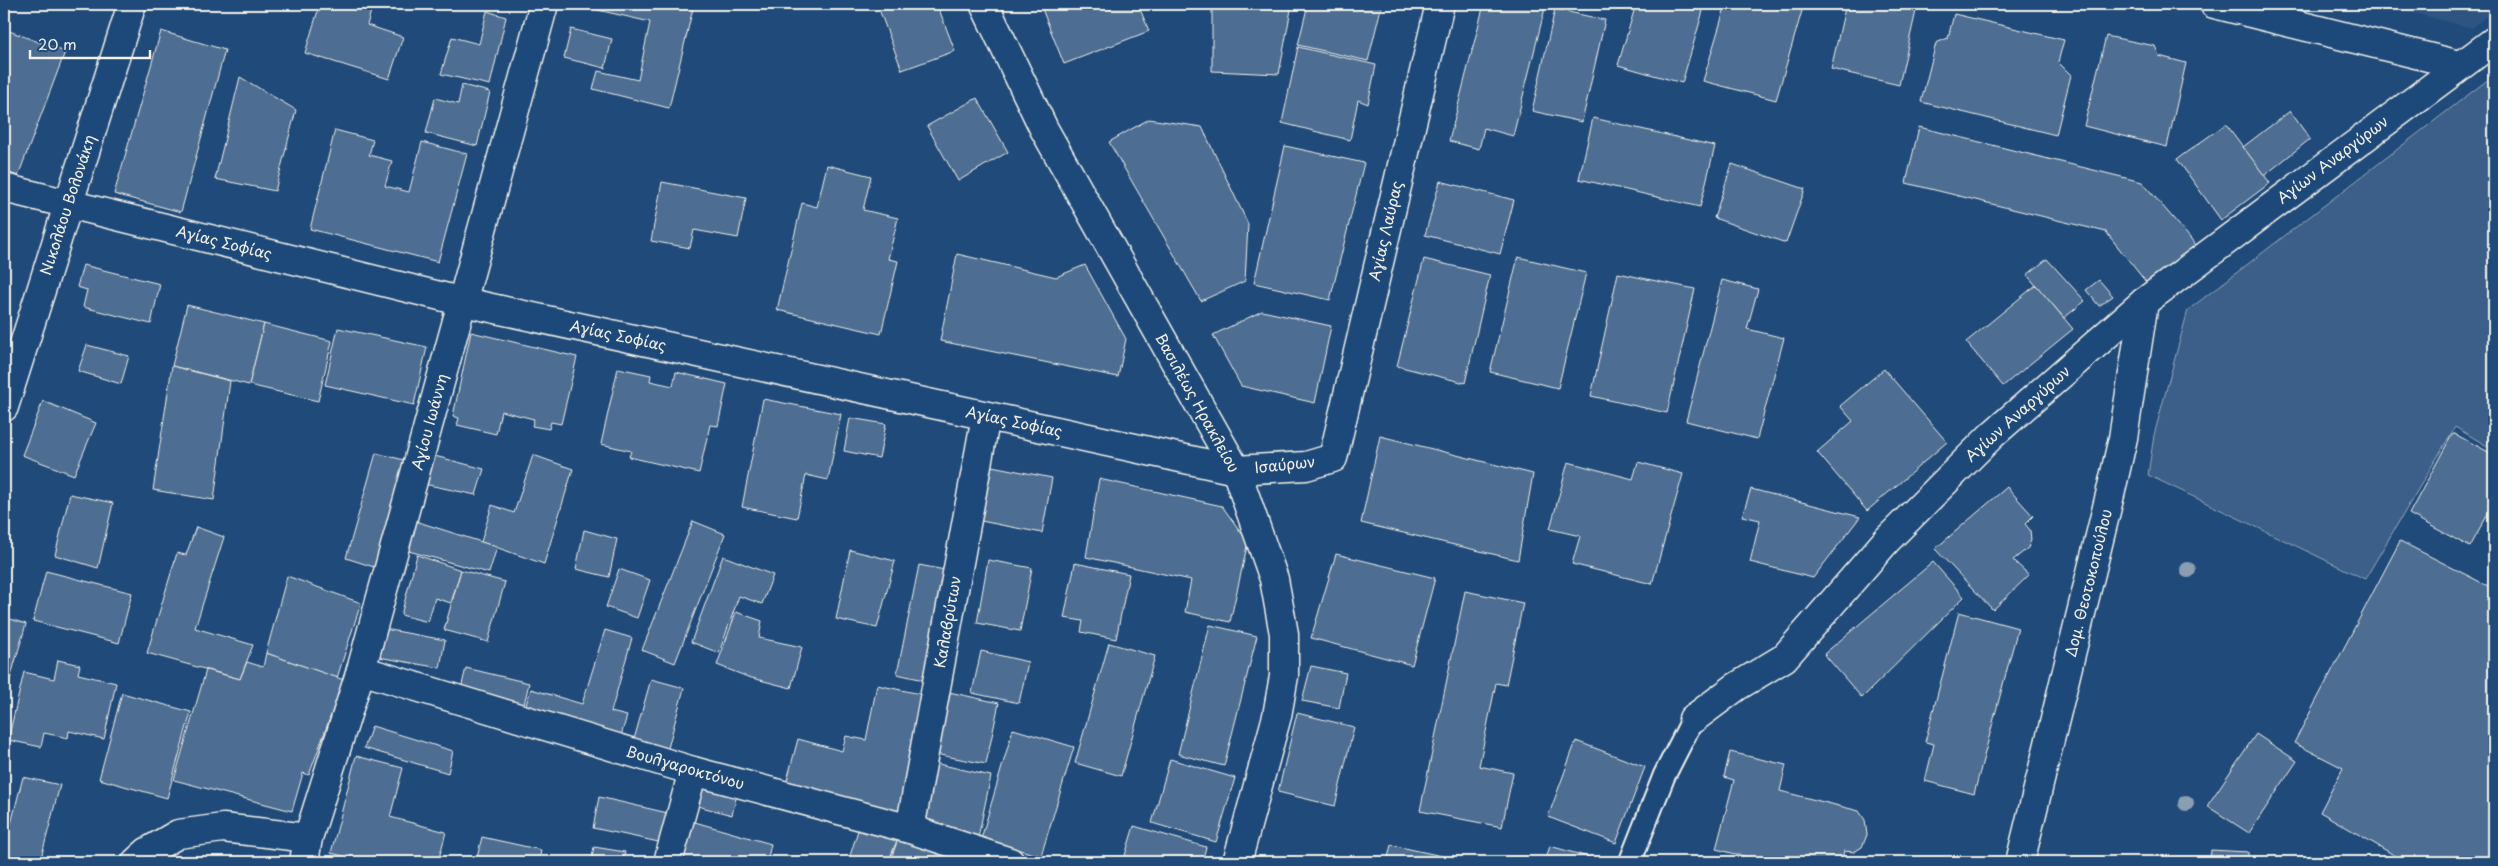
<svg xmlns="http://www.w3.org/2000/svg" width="2498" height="866" font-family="'Playpen Sans',sans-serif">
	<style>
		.built { fill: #2d5581 }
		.green { fill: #3a5f88; stroke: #97a8b8 }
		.building { fill: #4d6e92; stroke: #f4f1e8 }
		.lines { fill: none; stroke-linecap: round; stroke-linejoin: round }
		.lane-casing { stroke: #f4f1e8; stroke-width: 25 }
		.street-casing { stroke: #f4f1e8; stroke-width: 31 }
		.secondary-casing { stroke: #f4f1e8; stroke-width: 31 }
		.lane { stroke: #1f4a7a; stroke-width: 21 }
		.street { stroke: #1f4a7a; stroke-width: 28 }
		.secondary { stroke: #1f4a7a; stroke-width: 28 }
		.tree { fill: #8a9eb1 }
		.labels { text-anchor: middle; stroke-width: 4; stroke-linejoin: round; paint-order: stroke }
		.street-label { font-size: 15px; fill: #f4f1e8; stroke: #1f4a7a }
	</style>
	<rect width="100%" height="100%" fill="#1f4a7a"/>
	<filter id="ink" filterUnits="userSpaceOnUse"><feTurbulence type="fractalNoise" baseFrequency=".02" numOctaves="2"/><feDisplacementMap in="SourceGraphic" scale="10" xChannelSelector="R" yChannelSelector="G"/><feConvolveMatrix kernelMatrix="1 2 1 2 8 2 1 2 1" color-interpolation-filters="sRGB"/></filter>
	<g filter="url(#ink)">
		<polygon class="built" points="2379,4 2494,4 2494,10 2472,28"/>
		<polygon class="green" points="2494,75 2494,196 2486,206 2494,214 2494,450 2455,427 2365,579 2148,475 2154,435 2188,310"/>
		<g class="building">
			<polygon points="320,4 373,4 367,25 403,37 389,79 305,53"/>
			<polygon points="572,4 694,4 669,108 593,89 598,71 638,80 650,22"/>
			<polygon points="877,4 937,4 955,51 902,70"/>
			<polygon points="1040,4 1138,4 1149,31 1064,64"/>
			<polygon points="1212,4 1292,4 1279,74 1212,71"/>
			<polygon points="1308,4 1382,4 1368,61 1298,45"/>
			<polygon points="1484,4 1546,4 1513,136 1484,128 1479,149 1449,141"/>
			<polygon points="1636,4 1705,4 1682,83 1618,65"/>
			<polygon points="1726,4 1804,4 1776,100 1703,81"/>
			<polygon points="1846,4 1888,4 1916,11 1899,85 1831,69"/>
			<polygon points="1555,9 1605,20 1582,122 1532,111"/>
			<polygon points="487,11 506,17 490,85 441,74 452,37 479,44"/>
			<polygon points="1954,14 2064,40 2058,62 2071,75 2056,135 1921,102 1936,43 1948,38"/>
			<polygon points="4,29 65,52 18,176 4,171"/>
			<polygon points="571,29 612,39 605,68 564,58"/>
			<polygon points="161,31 225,50 181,212 114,194"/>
			<polygon points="2106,36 2155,46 2159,56 2186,63 2167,147 2084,126"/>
			<polygon points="1298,47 1376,65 1368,104 1358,100 1350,140 1282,123"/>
			<polygon points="240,77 296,110 275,191 215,179"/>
			<polygon points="462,85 490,92 477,146 426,133 435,98 458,104"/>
			<polygon points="977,98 1008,152 958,181 927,126"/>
			<polygon points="2290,111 2310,139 2264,176 2243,147"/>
			<polygon points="1593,118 1715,146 1700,207 1579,179"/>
			<polygon points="1149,119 1202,127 1248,224 1245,281 1201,301 1109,142"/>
			<polygon points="2226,124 2270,183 2221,220 2177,159"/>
			<polygon points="1919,127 2142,182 2197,246 2146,282 2106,232 1906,183"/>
			<polygon points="335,130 373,140 369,155 392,161 385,186 409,192 422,142 467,154 438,262 310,229"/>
			<polygon points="1285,146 1364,163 1330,300 1254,283"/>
			<polygon points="1732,164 1805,189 1786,243 1714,218"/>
			<polygon points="827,165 871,176 863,210 898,218 888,259 898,261 881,334 777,310 802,203 817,207"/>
			<polygon points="1440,181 1514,200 1500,254 1425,235"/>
			<polygon points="662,182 746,198 738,238 694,230 690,248 651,241"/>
			<polygon points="957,254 1056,277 1085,265 1126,339 1118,377 940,341"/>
			<polygon points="1518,257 1586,273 1558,388 1490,372"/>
			<polygon points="1424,259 1490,275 1465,383 1397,366"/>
			<polygon points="2047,259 2085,301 2064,318 2027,275"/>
			<polygon points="83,265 160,284 151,324 83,307 87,290 77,287"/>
			<polygon points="1618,273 1695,289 1667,413 1591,396"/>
			<polygon points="1722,280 1758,289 1747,329 1784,338 1757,439 1686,421"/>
			<polygon points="2099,280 2113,296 2099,306 2086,290"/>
			<polygon points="2036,285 2073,329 2003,386 1966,342"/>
			<polygon points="187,305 264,324 249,385 172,366"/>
			<polygon points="1262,311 1331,326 1315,403 1241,386 1213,335"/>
			<polygon points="264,324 332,341 318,401 249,385"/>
			<polygon points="338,328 427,347 414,405 325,385"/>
			<polygon points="471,332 577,357 561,424 551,422 549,429 532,426 534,419 501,411 496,434 457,425 459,418 453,416"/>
			<polygon points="87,345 129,356 121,384 78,371"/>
			<polygon points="172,366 230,381 214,500 153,490"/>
			<polygon points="618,368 651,375 650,381 673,386 676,372 727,384 718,426 710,425 699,473 629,457 631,451 601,444"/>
			<polygon points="1884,369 1947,442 1867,511 1817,452 1853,421 1840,406"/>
			<polygon points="763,399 841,414 828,480 806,475 797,518 742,507"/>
			<polygon points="43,401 96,423 74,475 22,455"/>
			<polygon points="850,418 886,424 879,458 844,451"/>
			<polygon points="2453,433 2494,455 2494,503 2470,547 2409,514"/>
			<polygon points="1380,436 1533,474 1518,560 1361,523"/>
			<polygon points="376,453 408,461 377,568 346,558"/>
			<polygon points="431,455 484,469 476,495 424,484"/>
			<polygon points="533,455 573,469 544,564 481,542 492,505 514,513"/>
			<polygon points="1568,462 1633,479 1638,462 1683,474 1652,584 1572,564 1580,536 1550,529"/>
			<polygon points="992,466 1052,478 1042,533 981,521"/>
			<polygon points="1099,479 1222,506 1248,542 1230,622 1185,612 1191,580 1086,557"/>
			<polygon points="2007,487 2033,516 2025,524 2030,530 2031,540 2028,548 2013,560 2029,575 1993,610 1935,549"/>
			<polygon points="1751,489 1860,517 1813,578 1750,562 1760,520 1742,516"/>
			<polygon points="70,494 113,503 98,568 55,555"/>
			<polygon points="412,520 497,547 489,573 405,550"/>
			<polygon points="693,521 725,534 675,663 642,650"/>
			<polygon points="196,527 224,537 195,628 253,645 240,679 147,653 177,553 186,555"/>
			<polygon points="584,530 617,539 609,577 576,569"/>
			<polygon points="2400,541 2494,589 2494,862 2406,862 2320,812 2343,768 2294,743"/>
			<polygon points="850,550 895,561 877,628 836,619"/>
			<polygon points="1336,554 1435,578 1412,665 1311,638"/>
			<polygon points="417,555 461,570 451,603 435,598 428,622 401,615"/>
			<polygon points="723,556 773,575 762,604 739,596 719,653 691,642"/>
			<polygon points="988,560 1032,568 1020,631 977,623"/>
			<polygon points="1933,562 1964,597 1862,698 1824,654"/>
			<polygon points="1075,563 1129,574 1116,639 1081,632 1083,621 1064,618"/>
			<polygon points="919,565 955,572 933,682 897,674"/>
			<polygon points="619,569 650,580 637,618 606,607"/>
			<polygon points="461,570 505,582 488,642 444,630"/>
			<polygon points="46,571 132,593 119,643 33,621"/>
			<polygon points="287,576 361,603 337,678 266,653"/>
			<polygon points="1465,591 1523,603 1506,685 1496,683 1479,766 1513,773 1502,827 1420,811"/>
			<polygon points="736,612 762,621 759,638 802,647 791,688 748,677 717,665"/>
			<polygon points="1959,612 2018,628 1974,794 1925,781 1934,744 1925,742"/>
			<polygon points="4,617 26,624 4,700"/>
			<polygon points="1210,625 1257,636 1224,766 1178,754"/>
			<polygon points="379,628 445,640 440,668 373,656"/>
			<polygon points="605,630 632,638 611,712 627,716 619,742 523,714 531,689 582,704"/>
			<polygon points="1109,643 1155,656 1121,776 1075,763"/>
			<polygon points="981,651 1028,662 1019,703 972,693"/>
			<polygon points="266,653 344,680 309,775 303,773 292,811 174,780 206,670 240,679 247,662 263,667"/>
			<polygon points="58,660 80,665 78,674 116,683 104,739 69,731 68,738 44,733 41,747 8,740 24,672 54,679"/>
			<polygon points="1311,666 1346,673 1339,708 1302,701"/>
			<polygon points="466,668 529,683 522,713 459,697"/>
			<polygon points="651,679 684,688 667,752 633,743"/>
			<polygon points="877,685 930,696 903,816 785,788 798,739 842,751 846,736 866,740"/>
			<polygon points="949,692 999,703 986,764 935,754"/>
			<polygon points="122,693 191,712 167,798 99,779"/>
			<polygon points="1297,713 1354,727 1335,806 1278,792"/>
			<polygon points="372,726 453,751 448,773 364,748"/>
			<polygon points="1013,729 1074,747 1041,856 981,839"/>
			<polygon points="2256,734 2297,761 2249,833 2207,806"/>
			<polygon points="1576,741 1645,767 1616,843 1548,817"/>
			<polygon points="1730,752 1786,765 1780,791 1859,811 1865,820 1867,835 1862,847 1854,852 1844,851 1841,862 1767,862 1716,849 1734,780 1724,777"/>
			<polygon points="356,756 403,768 390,817 446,832 438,862 368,862 331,853"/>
			<polygon points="1170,759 1235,778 1216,842 1152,823"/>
			<polygon points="934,763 991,776 978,838 921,826"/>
			<polygon points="698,775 739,786 732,815 690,804"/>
			<polygon points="23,777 60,785 40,862 4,860 4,851"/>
			<polygon points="599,797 672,814 668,844 593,828"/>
			<polygon points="681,818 771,844 767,862 670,862"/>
			<polygon points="860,824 899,836 888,862 848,862"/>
			<polygon points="1134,826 1206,847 1202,862 1123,862"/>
			<polygon points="899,836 974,862 890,862"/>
			<polygon points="482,837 541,850 539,862 476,862"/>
			<polygon points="1391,845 1465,861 1464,862 1387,862"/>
			<polygon points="1550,846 1606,862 1545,862"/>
			<polygon points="594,847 625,852 623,862 591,862"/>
			<polygon points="2211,850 2248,852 2248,862 2210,862"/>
		</g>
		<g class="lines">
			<defs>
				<polyline id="lane" points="1630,862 1664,776 1693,719"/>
				<g id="street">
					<polyline points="2214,4 2460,65"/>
					<polyline points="4,188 464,302 1236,470 1306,466 1333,458 1440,4"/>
					<polyline points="4,407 132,4"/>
					<polyline points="361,670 693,771 910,829 1010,862"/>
					<polyline points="1693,719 1736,687 1784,658 1887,540 1992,435 2144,302 2494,41"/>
					<polyline points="910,829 986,416"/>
					<polyline points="136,862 147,852 178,834 223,828 308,838"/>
					<polyline points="304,862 308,838 361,670 544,4"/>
					<polyline points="668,862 693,771"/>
					<polyline points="2020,862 2110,495 2123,438 2144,302"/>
				</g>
				<polyline id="secondary" points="984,4 1044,129 1236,470 1274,579 1284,634 1284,676 1277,716 1237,862"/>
			</defs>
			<use href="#lane" class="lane-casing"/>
			<use href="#street" class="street-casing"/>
			<use href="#secondary" class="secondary-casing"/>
			<use href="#lane" class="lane"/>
			<use href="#street" class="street"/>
			<use href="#secondary" class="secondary"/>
		</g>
		<g class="tree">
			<circle cx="2188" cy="570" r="8"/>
			<circle cx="2186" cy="803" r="8"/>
		</g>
	</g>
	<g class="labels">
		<g class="street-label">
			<text transform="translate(2333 160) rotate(-37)" y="5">Αγίων Αναργύρων</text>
			<text transform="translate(68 205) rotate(-72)" y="5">Νικολάου Βολονάκη</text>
			<text transform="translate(1386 231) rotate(-77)" y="5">Αγίας Λαύρας</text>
			<text transform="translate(224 243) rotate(14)" y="5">Αγίας Σοφίας</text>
			<text transform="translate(618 336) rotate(12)" y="5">Αγίας Σοφίας</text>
			<text transform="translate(1197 403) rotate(61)" y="5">Βασιλέως Ηρακλείου</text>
			<text transform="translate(2018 414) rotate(-42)" y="5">Αγίων Αναργύρων</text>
			<text transform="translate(430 422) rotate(-75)" y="5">Αγίου Ιωάννη</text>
			<text transform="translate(1014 422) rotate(12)" y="5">Αγίας Σοφίας</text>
			<text transform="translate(1285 465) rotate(-6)" y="5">Ισαύρων</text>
			<text transform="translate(2089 583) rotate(-76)" y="5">Δομ. Θεοτοκοπούλου</text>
			<text transform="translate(948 622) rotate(-80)" y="5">Καλαβρύτων</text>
			<text transform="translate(685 768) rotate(16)" y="5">Βουλγαροκτόνου</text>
		</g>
	</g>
	<rect width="2498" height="866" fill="none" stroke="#1f4a7a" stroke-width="20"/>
	<rect x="10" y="10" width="2478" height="846" fill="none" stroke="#f4f1e8" stroke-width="2" filter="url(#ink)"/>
	<path d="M30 50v8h120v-8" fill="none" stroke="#f4f1e8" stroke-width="2.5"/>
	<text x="38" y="50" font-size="15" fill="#f4f1e8" stroke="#1f4a7a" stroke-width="4" paint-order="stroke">20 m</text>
</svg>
